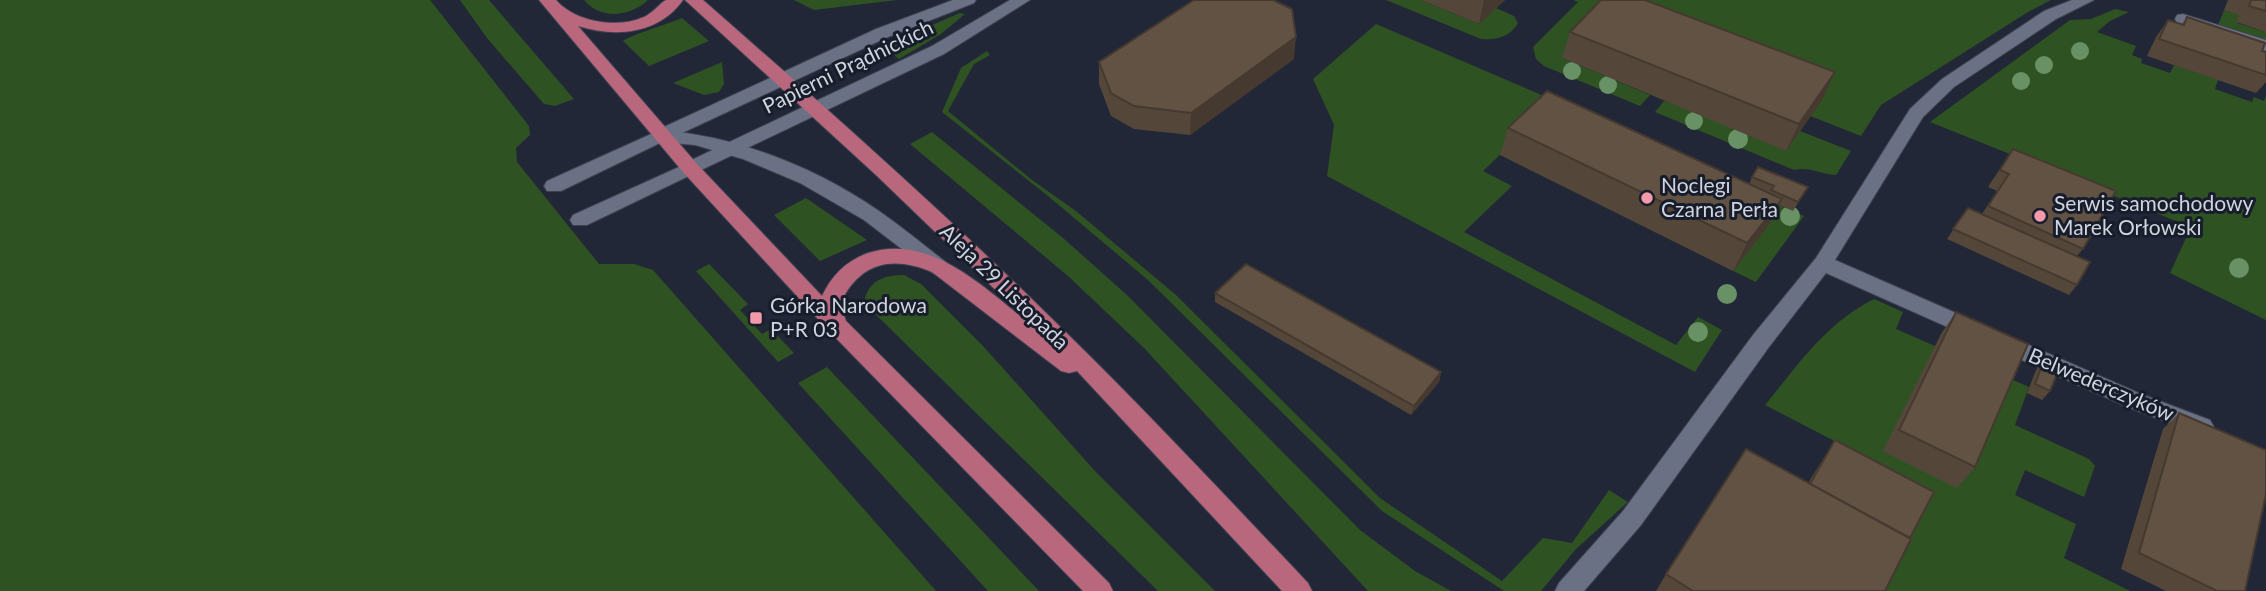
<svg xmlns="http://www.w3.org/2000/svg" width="2266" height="591" font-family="Lato,sans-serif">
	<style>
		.green { fill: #2f5223 }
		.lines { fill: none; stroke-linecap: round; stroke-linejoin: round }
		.lane-casing { stroke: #3e4250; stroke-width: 2 }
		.street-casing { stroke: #3e4250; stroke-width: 2 }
		.primary-casing { stroke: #3e4250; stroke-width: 2 }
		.lane { fill: #6a7184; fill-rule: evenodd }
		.street { fill: #6a7184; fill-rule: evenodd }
		.primary { fill: #b9677d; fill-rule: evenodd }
		.tree { fill: #689165 }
		.wall { fill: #54473a }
		.shaded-wall { fill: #453930 }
		.building { fill: #625244; stroke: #453930; stroke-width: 2 }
		.poi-dot { fill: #f39aaa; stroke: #181d2c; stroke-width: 2.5 }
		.labels { text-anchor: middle; stroke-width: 6; stroke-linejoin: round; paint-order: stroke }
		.street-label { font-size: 21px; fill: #d0d4df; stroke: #181d2c }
		.poi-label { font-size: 21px; fill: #d0d4df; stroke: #181d2c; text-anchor: start }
	</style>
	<rect width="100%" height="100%" fill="#212737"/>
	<g class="green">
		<polygon points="0,0 430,0 529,126 530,135 516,148 517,162 599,264 634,264 653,270 936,591 0,591"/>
		<polygon points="460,0 489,0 574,99 555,106 544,104 487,38"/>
		<path d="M 584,0 L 648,0 C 630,17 600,20 584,0 Z"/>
		<polygon points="794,0 897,0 814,10"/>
		<path d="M 1386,0 L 1421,0 L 1479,24 L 1496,8 L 1514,16 L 1518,23 C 1510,37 1497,40 1481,39 Z"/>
		<polygon points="1573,0 2051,0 2028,12 1881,105 1861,136 1810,116 1821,99 1562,58 1650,95 1640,106 1544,66 1536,59 1533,47 1578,2"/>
		<polygon points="2115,9 2129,12 2110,21 2097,32 2136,46 2132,55 2142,59 2141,63 2170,73 2174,65 2218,80 2215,89 2252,102 2254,97 2264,101 2266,96 2266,320 2170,273 2191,227 1930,122 2070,20 2091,19"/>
		<polygon points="2224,10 2239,15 2237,23 2266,32 2266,40 2218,25"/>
		<polygon points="960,13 965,14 941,34 899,59 883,46"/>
		<path d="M 682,18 L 709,41 L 649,66 L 623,41 C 628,36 671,23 682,18 Z"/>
		<polygon points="1376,24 1749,184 1767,200 1804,216 1756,282 1733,271 1767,226 1539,118 1483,171 1512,186 1464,232 1676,345 1698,317 1722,330 1695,372 1327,176 1334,125 1313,79"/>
		<polygon points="987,51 990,55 974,64 948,111 1032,180 1076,211 1176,295 1380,498 1502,581 1543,538 1572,543 1609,490 1628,502 1576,549 1541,591 1504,591 1382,511 1148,280 1048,196 942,112 961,68"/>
		<polygon points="722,62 724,84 719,92 704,95 673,83"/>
		<path d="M 1664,101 L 1800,131 L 1851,151 L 1836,175 C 1819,174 1810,166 1794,170 L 1655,112 Z"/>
		<polygon points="932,132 1063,238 1127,295 1360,530 1415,571 1451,591 1368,591 1144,348 1068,276 910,144"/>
		<polygon points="806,198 867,240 820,261 774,215"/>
		<polygon points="709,264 748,304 740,310 762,334 771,329 794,353 778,362 696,271"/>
		<path d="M 904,275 L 921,284 L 983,346 L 1094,470 L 1215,591 L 1158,591 L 869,308 L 865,298 C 871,279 886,275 904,275 Z"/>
		<path d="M 1874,299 L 1903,312 L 1896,329 L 2029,387 L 2015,425 L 2089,459 L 2095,466 L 2084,497 L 2025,470 L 2015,495 L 2076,524 L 2064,558 L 2130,591 L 1878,591 L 1929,490 L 1765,405 C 1798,365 1826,323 1874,299 Z"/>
		<polygon points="827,367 1039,591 988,591 798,383"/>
	</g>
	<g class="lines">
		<defs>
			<g id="lane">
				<polygon points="2183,14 2266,40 2266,51 2177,23 2175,19 2177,15"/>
				<path d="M 660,130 C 737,136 815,167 879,211 C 902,227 925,246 947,263 L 950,268 L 947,273 L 940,275 L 933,273 L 864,220 L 800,183 L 743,159 L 695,145 L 662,142 L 561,191 L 547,191 L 544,186 L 547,181 Z"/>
				<polygon points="690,162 697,164 699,168 697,172 587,225 573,225 570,220 573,215"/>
			</g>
			<g id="street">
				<polygon points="953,0 976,0 974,3 888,37 667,140 660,142 651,136 653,132 876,29"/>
				<polygon points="1010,0 1030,0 944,54 697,172 683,172 681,168 683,164 932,46"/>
				<polygon points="2072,0 2094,0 2056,19 1954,87 1923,117 1835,260 2141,394 2210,420 2214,427 2210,434 2202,436 2125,406 1826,273 1769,347 1641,525 1584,591 1555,591 1559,583 1623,511 1753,335 1816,258 1910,109 1942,79 2044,11"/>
			</g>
			<path id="primary" d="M 539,0 L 556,0 C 575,22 617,29 644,17 C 653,13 660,3 666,0 C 670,0 679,0 683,0 C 659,34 616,38 578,26 L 697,164 L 822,296 C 832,275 846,261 868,253 C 932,232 988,292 1034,327 L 876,175 L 685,0 L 703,0 C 818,101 933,202 1043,310 C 1134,398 1221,491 1308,583 L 1312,591 L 1282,591 L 1077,371 L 1069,373 L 1061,371 L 932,272 C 891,255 859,263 840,304 L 846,321 L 1109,583 L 1113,591 L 1083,591 L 829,331 L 683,172 Z"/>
		</defs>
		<use href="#lane" class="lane-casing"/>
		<use href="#street" class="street-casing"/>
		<use href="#primary" class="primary-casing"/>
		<use href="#lane" class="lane"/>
		<use href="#street" class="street"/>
		<use href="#primary" class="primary"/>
	</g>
	<g class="tree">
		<circle cx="2080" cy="51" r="9"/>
		<circle cx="2044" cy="65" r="9"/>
		<circle cx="1572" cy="71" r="9"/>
		<circle cx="2021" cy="81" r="9"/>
		<circle cx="1608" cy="85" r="9"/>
		<circle cx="1694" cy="121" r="9"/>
		<circle cx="1738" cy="139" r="10"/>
		<circle cx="1790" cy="216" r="10"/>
		<circle cx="2239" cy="268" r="10"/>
		<circle cx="1727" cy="294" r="10"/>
		<circle cx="1698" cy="332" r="10"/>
	</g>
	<g class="wall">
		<polygon points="1421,0 1505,0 1479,24"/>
		<polygon points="2228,0 2266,0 2266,32 2236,22 2239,15 2224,10"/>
		<polygon points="2187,17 2266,52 2266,82 2256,93 2147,56 2156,37 2168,20 2182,24"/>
		<polygon points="1570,32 1822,100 1786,151 1562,58"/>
		<polygon points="1294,59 1190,135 1134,129 1111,116 1099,84 1099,62"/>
		<polygon points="1508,128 1749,184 1752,177 1808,187 1793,211 1779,205 1768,226 1733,271 1500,155"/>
		<polygon points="2013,149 2083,249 2077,256 2077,285 2069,295 1947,239 1968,208 1982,214 1997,191 1988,187"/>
		<polygon points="1215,293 1441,372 1439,382 1411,415 1215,302"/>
		<polygon points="1956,312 1975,467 1957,488 1883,451 1941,334"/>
		<polygon points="2044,360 2050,391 2042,400 2027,393 2036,370"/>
		<polygon points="2179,413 2245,591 2166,591 2121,569 2163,429"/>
		<polygon points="1835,440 1910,538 1885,591 1656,591 1666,574 1808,483"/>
	</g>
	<g class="shaded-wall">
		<polygon points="1484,0 1505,0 1479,24"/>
		<polygon points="1296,37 1294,59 1190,135 1191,113"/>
		<polygon points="1835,72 1822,100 1786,151 1799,124"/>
		<polygon points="1782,199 1768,226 1733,271 1747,243"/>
		<polygon points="1441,372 1439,382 1411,415 1414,406"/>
	</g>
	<g class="building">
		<polygon points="1194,0 1273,0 1292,9 1296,37 1191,113 1134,106 1111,93 1099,62"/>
		<polygon points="1601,0 1645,0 1835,72 1799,124 1570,32"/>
		<polygon points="2251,0 2266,0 2266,11 2249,6"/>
		<polygon points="2187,17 2265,43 2262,51 2266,52 2266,75 2159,39 2168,20 2184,25"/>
		<polygon points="1547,91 1782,199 1747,243 1508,128"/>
		<polygon points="2013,149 2116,191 2083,249 1988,206 2009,174 2000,170"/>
		<polygon points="1758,167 1808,187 1798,202 1771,190 1774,186 1752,177"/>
		<polygon points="1968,208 2090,262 2077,285 1953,229"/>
		<polygon points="1246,264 1441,372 1414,406 1215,293"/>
		<polygon points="1956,312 2028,344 1975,467 1899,430"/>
		<polygon points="2044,360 2060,367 2050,391 2035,384"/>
		<polygon points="2179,413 2266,450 2266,494 2245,591 2217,591 2139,553"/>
		<polygon points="1835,440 1934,492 1910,538 1810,484"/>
		<polygon points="1746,449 1911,539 1885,591 1693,591 1666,574"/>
	</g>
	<g class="poi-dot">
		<circle cx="1647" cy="198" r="7"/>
		<circle cx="2040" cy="216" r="7"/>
		<rect x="749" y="311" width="14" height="14" rx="3.5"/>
	</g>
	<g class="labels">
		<g class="street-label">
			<text transform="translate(848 67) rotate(-26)" y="7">Papierni Prądnickich</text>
			<text transform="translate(1004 287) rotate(44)" y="7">Aleja 29 Listopada</text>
			<text transform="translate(2101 385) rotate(23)" y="7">Belwederczyków</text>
		</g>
		<g class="poi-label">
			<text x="1661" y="193">Noclegi<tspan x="1661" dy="24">Czarna Perła</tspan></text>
			<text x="2054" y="211">Serwis samochodowy<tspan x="2054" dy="24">Marek Orłowski</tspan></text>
			<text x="770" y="313">Górka Narodowa<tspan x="770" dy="24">P+R 03</tspan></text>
		</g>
	</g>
</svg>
